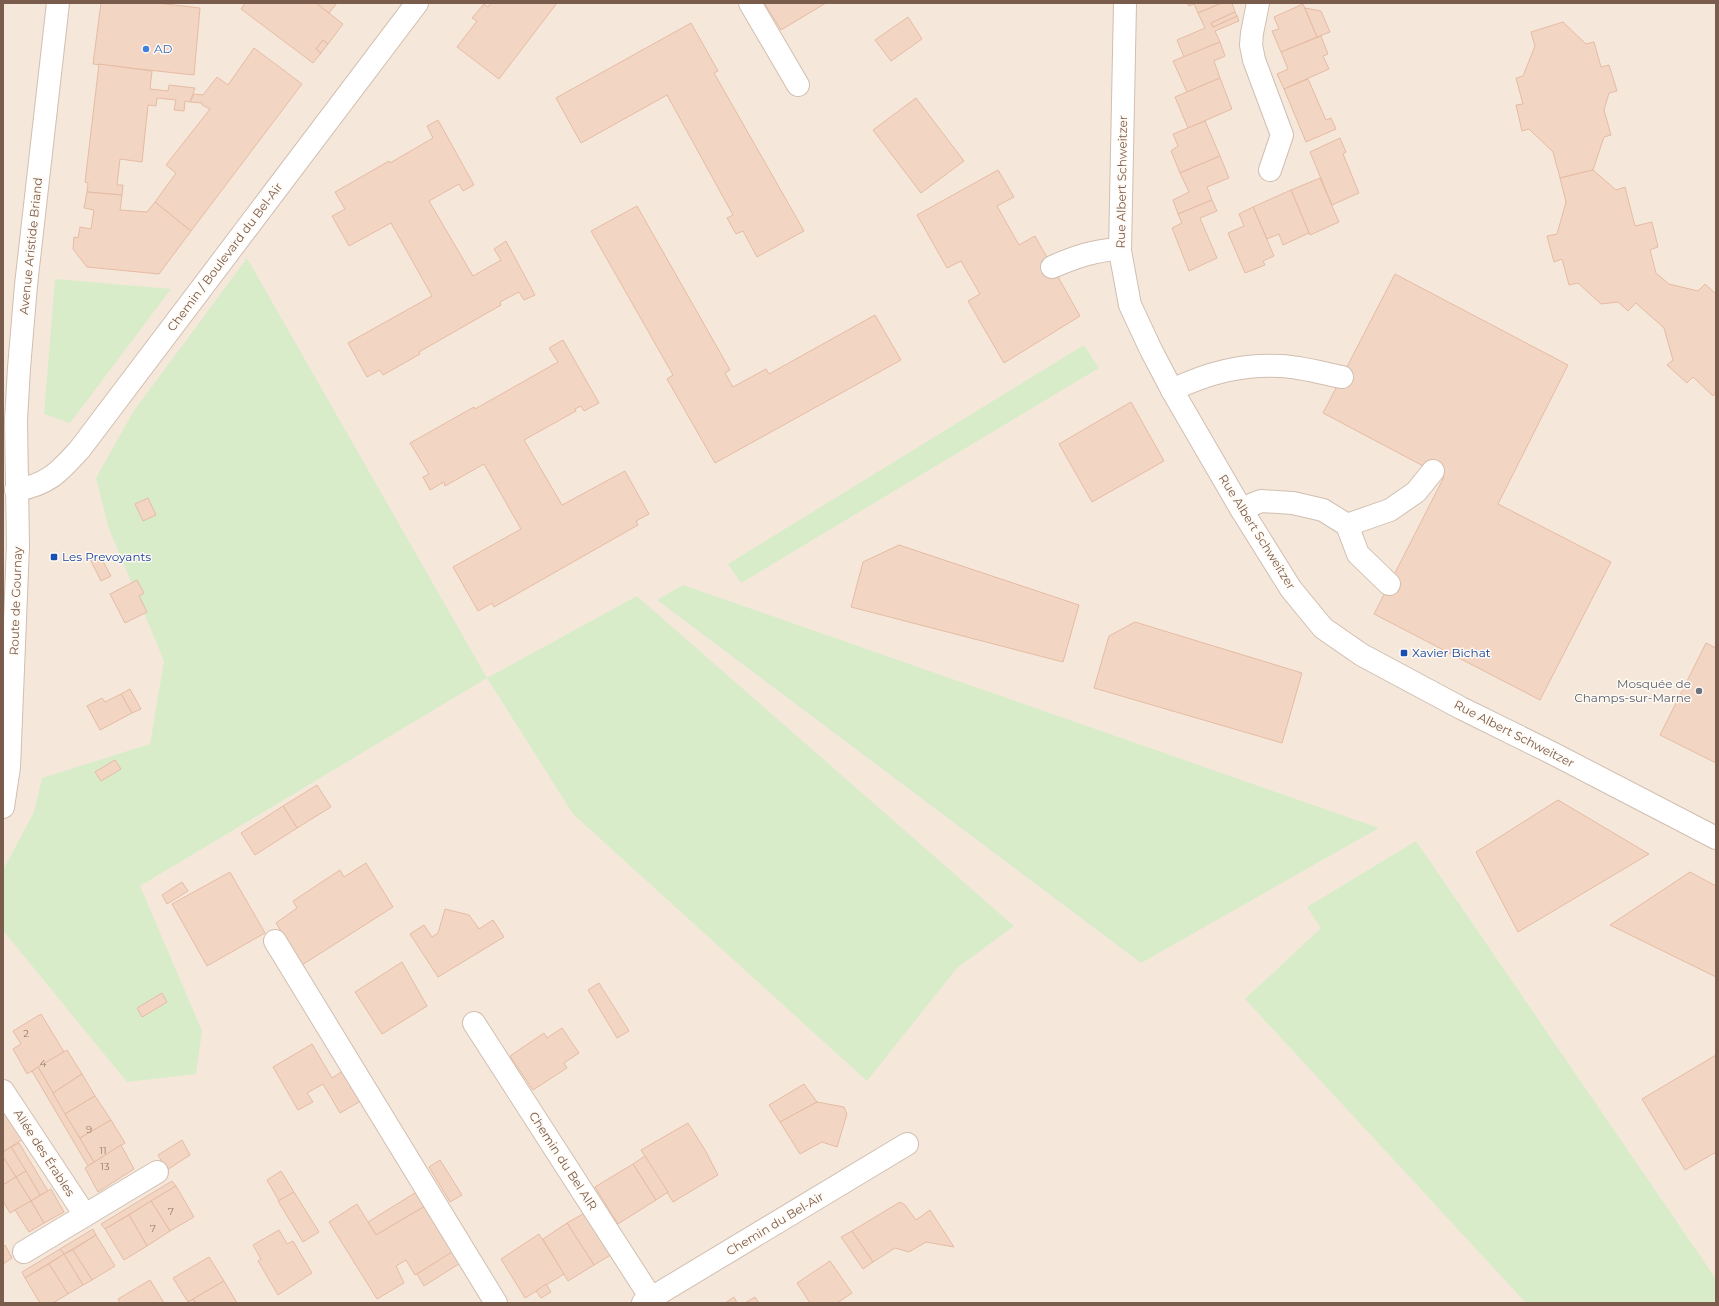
<svg xmlns="http://www.w3.org/2000/svg" width="1719" height="1306" font-family="Montserrat,sans-serif">
	<style>
		.residential { fill: #f5e8da }
		.green { fill: #d8ecc9 }
		.building { fill: #f3d5c3; stroke: #e6bba3 }
		.lines { fill: none; stroke-linecap: round; stroke-linejoin: round }
		.minor-casing { stroke: #d1beb0; stroke-width: 24 }
		.minor { stroke: #fff; stroke-width: 22 }
		.shop-dot { fill: #3f7fe0; stroke: #fffaf3; stroke-width: 1.5 }
		.transit-dot { fill: #1a4fb4; stroke: #fffaf3; stroke-width: 1.5 }
		.worship-dot { fill: #6b7280; stroke: #fffaf3; stroke-width: 1.5 }
		.labels { text-anchor: middle; stroke-width: 3; stroke-linejoin: round; paint-order: stroke }
		.number-label { font-size: 10px; fill: #987a6a }
		.shop-label { font-size: 12px; fill: #366cbe; stroke: #fffaf3; text-anchor: start }
		.street-label { font-size: 12px; fill: #7a5c4d; stroke: #fffaf3 }
		.transit-label { font-size: 12px; fill: #164399; stroke: #fffaf3; text-anchor: start }
		.worship-label { font-size: 12px; fill: #5b616d; stroke: #fffaf3; text-anchor: end }
	</style>
	<rect width="100%" height="100%" fill="#fdf6ec"/>
	<rect class="residential" x="3" y="3" width="1713" height="1300"/>
	<g class="green">
		<polygon points="247,258 487,678 637,596 1014,926 957,968 867,1081 573,814 487,678 140,886 202,1031 196,1074 127,1082 10,939 3,930 3,870 34,812 42,778 150,744 164,661 109,529 96,478 133,412"/>
		<polygon points="55,279 171,289 70,423 44,414"/>
		<polygon points="1084,345 1099,368 741,583 728,564"/>
		<polygon points="683,585 1379,828 1141,963 657,600"/>
		<polygon points="1416,841 1716,1279 1716,1303 1526,1303 1245,999 1321,928 1307,907"/>
	</g>
	<g class="building">
		<polygon points="101,3 157,3 200,8 194,75 93,64"/>
		<polygon points="245,3 316,3 343,24 328,44 323,40 316,49 321,53 313,63 241,9"/>
		<polygon points="316,3 337,3 329,13"/>
		<polygon points="491,3 557,3 499,79 457,47 477,21 472,18 484,4 488,7"/>
		<polygon points="767,3 826,3 781,30 765,4"/>
		<polygon points="1187,3 1222,3 1198,13 1194,4 1189,6"/>
		<polygon points="1222,3 1232,3 1235,12 1211,23 1213,27 1237,16 1239,21 1215,31 1220,42 1184,57 1177,40 1205,28 1198,13"/>
		<polygon points="1303,4 1317,37 1281,52 1272,31 1279,29 1274,17"/>
		<polygon points="1305,8 1321,11 1330,32 1317,37"/>
		<polygon points="1235,12 1237,16 1213,27 1211,23"/>
		<polygon points="908,17 922,39 891,61 875,40"/>
		<polygon points="1563,22 1586,44 1594,42 1601,67 1609,65 1617,91 1609,93 1604,110 1611,135 1604,137 1593,170 1560,178 1553,152 1529,129 1522,131 1516,105 1523,104 1516,78 1523,76 1535,46 1531,32"/>
		<polygon points="691,23 718,71 714,73 804,231 757,257 743,231 736,234 727,218 733,215 667,95 581,143 556,98"/>
		<polygon points="1321,36 1328,54 1323,56 1329,69 1284,89 1277,74 1288,69 1281,52"/>
		<polygon points="323,40 328,44 321,53 316,49"/>
		<polygon points="1220,42 1225,56 1214,61 1220,78 1187,92 1173,61"/>
		<polygon points="254,48 302,84 191,231 155,202 176,173 166,165 210,109 202,105 202,103 190,102 194,94 203,95 217,77 228,85"/>
		<polygon points="99,64 152,71 150,89 168,91 169,85 195,88 190,102 185,101 184,111 174,110 176,100 157,98 156,106 148,105 142,162 120,159 117,185 123,185 122,195 87,192 88,183 85,182"/>
		<polygon points="1220,78 1232,109 1188,128 1175,97"/>
		<polygon points="1308,79 1326,120 1331,118 1336,129 1306,142 1284,89"/>
		<polygon points="916,98 964,161 921,193 873,130"/>
		<polygon points="438,120 474,185 463,191 459,184 429,201 473,276 501,260 494,249 506,241 535,295 524,300 519,292 500,302 501,305 419,352 420,354 383,375 380,370 367,377 348,343 432,296 391,223 349,246 332,216 345,209 335,192 389,161 390,163 433,138 427,126"/>
		<polygon points="1205,121 1220,156 1180,173 1171,151 1178,146 1173,134"/>
		<polygon points="1340,138 1346,152 1343,154 1359,193 1332,205 1310,152"/>
		<polygon points="1220,156 1229,178 1207,187 1212,200 1178,214 1173,200 1189,192 1180,173"/>
		<polygon points="998,170 1014,197 997,206 1019,245 1035,236 1080,316 1004,363 968,301 980,294 961,261 947,268 917,215"/>
		<polygon points="1593,170 1616,190 1625,187 1635,226 1652,222 1658,247 1650,250 1656,273 1669,284 1698,291 1705,284 1716,294 1716,392 1713,396 1693,377 1687,383 1667,365 1673,360 1664,328 1636,303 1628,311 1618,302 1601,304 1578,283 1569,285 1562,259 1554,262 1547,236 1557,234 1566,202 1560,178"/>
		<polygon points="1320,178 1339,222 1310,235 1291,190"/>
		<polygon points="1291,190 1309,233 1283,245 1279,234 1267,239 1253,207"/>
		<polygon points="87,192 122,195 120,210 147,212 155,202 191,231 159,274 87,267 73,249 74,237 78,238 80,227 91,229 94,210 84,208"/>
		<polygon points="1212,200 1217,211 1200,218 1217,258 1189,271 1172,228 1182,223 1178,214"/>
		<polygon points="637,206 730,370 725,373 733,387 766,369 769,374 875,315 901,360 715,463 667,379 673,375 591,231"/>
		<polygon points="1253,207 1274,256 1263,261 1265,265 1245,273 1228,233 1244,226 1239,214"/>
		<polygon points="1395,274 1568,365 1498,504 1611,562 1540,700 1374,614 1444,477 1323,413"/>
		<polygon points="563,340 599,403 584,411 581,406 575,409 576,411 524,440 562,505 625,471 649,514 636,521 638,525 494,607 492,603 478,611 453,567 521,529 484,464 445,486 444,482 430,490 423,477 429,474 410,443 474,407 475,409 558,362 549,348"/>
		<polygon points="1131,402 1164,461 1092,502 1059,444"/>
		<polygon points="148,498 156,515 143,521 135,504"/>
		<polygon points="899,545 1079,605 1063,662 851,607 863,562"/>
		<polygon points="99,554 111,576 101,581 90,559"/>
		<polygon points="137,580 144,593 139,596 147,612 125,623 110,594"/>
		<polygon points="1135,622 1302,673 1282,743 1094,688 1109,636"/>
		<polygon points="1706,643 1716,648 1716,763 1660,735"/>
		<polygon points="130,689 141,709 132,713 121,694"/>
		<polygon points="121,694 132,713 100,730 87,706 102,698 105,702"/>
		<polygon points="115,760 121,769 101,781 95,772"/>
		<polygon points="317,785 331,807 297,828 283,806"/>
		<polygon points="1558,800 1649,854 1518,932 1476,852"/>
		<polygon points="283,806 297,828 255,855 241,833"/>
		<polygon points="366,863 393,907 302,965 276,923 297,908 293,901 340,870 344,877"/>
		<polygon points="230,872 265,933 207,966 172,904"/>
		<polygon points="1690,872 1716,886 1716,977 1610,925"/>
		<polygon points="182,882 188,891 167,904 162,895"/>
		<polygon points="445,909 469,915 479,929 493,920 504,937 438,977 410,934 424,925 432,937 438,933"/>
		<polygon points="402,962 427,1006 382,1034 355,992"/>
		<polygon points="599,983 629,1031 617,1038 588,990"/>
		<polygon points="162,993 167,1002 142,1017 137,1008"/>
		<polygon points="41,1014 64,1052 27,1074 13,1049 21,1044 13,1031"/>
		<polygon points="562,1028 579,1053 564,1063 567,1068 533,1090 510,1056 544,1033 547,1038"/>
		<polygon points="312,1044 332,1078 343,1071 361,1101 340,1113 323,1084 307,1093 313,1102 298,1110 273,1067"/>
		<polygon points="67,1050 82,1074 53,1093 38,1067"/>
		<polygon points="1716,1055 1716,1152 1685,1170 1642,1099"/>
		<polygon points="38,1067 94,1162 88,1166 32,1071"/>
		<polygon points="82,1074 95,1096 65,1114 53,1093"/>
		<polygon points="804,1084 817,1102 780,1122 769,1105"/>
		<polygon points="95,1096 111,1120 80,1138 65,1114"/>
		<polygon points="817,1102 844,1107 847,1114 837,1147 822,1142 800,1154 780,1122"/>
		<polygon points="3,1108 23,1139 3,1152"/>
		<polygon points="111,1120 125,1143 94,1162 80,1138"/>
		<polygon points="688,1123 705,1150 718,1175 673,1202 641,1150"/>
		<polygon points="182,1140 190,1155 167,1170 158,1155"/>
		<polygon points="19,1143 48,1191 40,1195 11,1147"/>
		<polygon points="121,1145 134,1169 98,1192 85,1168"/>
		<polygon points="11,1147 26,1171 16,1177 3,1157 3,1152"/>
		<polygon points="645,1156 668,1192 656,1200 633,1164"/>
		<polygon points="3,1157 16,1177 3,1185"/>
		<polygon points="440,1160 462,1195 450,1202 429,1167"/>
		<polygon points="633,1164 656,1200 618,1224 595,1187"/>
		<polygon points="26,1171 40,1195 31,1201 16,1177"/>
		<polygon points="281,1171 294,1192 279,1201 267,1180"/>
		<polygon points="16,1177 31,1201 10,1213 3,1201 3,1185"/>
		<polygon points="172,1181 176,1186 105,1229 101,1224"/>
		<polygon points="176,1186 194,1217 170,1231 151,1201"/>
		<polygon points="51,1189 64,1212 44,1223 31,1201"/>
		<polygon points="418,1191 427,1205 376,1235 368,1222"/>
		<polygon points="294,1192 319,1232 303,1242 278,1201"/>
		<polygon points="31,1201 44,1223 29,1232 15,1210"/>
		<polygon points="151,1201 170,1231 147,1246 129,1215"/>
		<polygon points="900,1202 905,1205 916,1220 930,1210 954,1247 926,1242 909,1252 895,1248 873,1262 852,1231"/>
		<polygon points="357,1204 376,1235 427,1205 456,1250 415,1275 406,1260 396,1266 404,1283 377,1299 329,1222"/>
		<polygon points="588,1211 614,1253 594,1265 567,1223"/>
		<polygon points="129,1215 147,1246 124,1260 105,1229"/>
		<polygon points="567,1223 594,1265 568,1281 543,1239"/>
		<polygon points="93,1229 96,1235 64,1254 60,1249"/>
		<polygon points="279,1230 287,1244 293,1241 312,1273 278,1295 258,1261 261,1259 253,1245"/>
		<polygon points="852,1231 873,1262 863,1269 841,1237"/>
		<polygon points="539,1234 564,1274 525,1298 501,1259"/>
		<polygon points="96,1235 115,1266 92,1280 73,1250"/>
		<polygon points="5,1245 12,1258 3,1264 3,1247"/>
		<polygon points="60,1249 64,1254 25,1278 22,1272"/>
		<polygon points="73,1250 92,1280 83,1285 64,1254"/>
		<polygon points="455,1250 462,1262 424,1286 417,1274"/>
		<polygon points="64,1254 83,1285 68,1294 49,1264"/>
		<polygon points="209,1257 224,1281 188,1302 173,1278"/>
		<polygon points="830,1261 852,1293 837,1303 810,1303 797,1283"/>
		<polygon points="49,1264 68,1294 53,1303 40,1303 25,1278"/>
		<polygon points="150,1280 164,1303 120,1303 118,1299"/>
		<polygon points="224,1281 237,1303 196,1303 193,1299"/>
		<polygon points="546,1284 551,1292 541,1298 536,1291"/>
		<polygon points="734,1297 737,1303 725,1303"/>
		<polygon points="755,1297 759,1303 745,1303"/>
		<polygon points="193,1299 196,1303 188,1303 188,1302"/>
	</g>
	<g class="lines">
		<defs>
			<g id="minor">
				<polyline points="750,3 798,85"/>
				<polyline points="1125,3 1120,251 1130,305 1151,350 1172,390 1241,509 1291,589 1323,628 1362,655 1461,708 1552,753 1716,838"/>
				<polyline points="1258,3 1252,33 1251,45 1254,60 1282,135 1270,170"/>
				<path d="M 1052,267 C 1075,257 1095,250 1120,249"/>
				<path d="M 1172,390 C 1208,373 1241,364 1281,366 C 1301,367 1322,373 1342,377"/>
				<path d="M 16,490 C 48,485 59,472 80,449 L 417,3"/>
				<polyline points="1241,509 1261,501 1293,503 1323,510 1347,525 1358,554 1389,584"/>
				<polyline points="1347,525 1390,510 1416,492 1433,471"/>
				<polyline points="3,807 9,767 18,546 16,420 19,368 26,285 58,3"/>
				<polyline points="275,941 496,1303"/>
				<polyline points="474,1023 651,1298"/>
				<polyline points="3,1091 85,1215"/>
				<polyline points="24,1252 157,1172"/>
				<polyline points="643,1303 907,1144"/>
			</g>
		</defs>
		<use href="#minor" class="minor-casing"/>
		<use href="#minor" class="minor"/>
	</g>
	<circle class="shop-dot" cx="146" cy="49" r="4"/>
	<g class="transit-dot">
		<rect x="50" y="553" width="8" height="8" rx="2"/>
		<rect x="1400" y="649" width="8" height="8" rx="2"/>
	</g>
	<circle class="worship-dot" cx="1699" cy="691" r="4"/>
	<g class="labels">
		<g class="number-label">
			<text x="26" y="1037">2</text>
			<text x="43" y="1067">4</text>
			<text x="89" y="1133">9</text>
			<text x="103" y="1154">11</text>
			<text x="105" y="1170">13</text>
			<text x="171" y="1215">7</text>
			<text x="153" y="1232">7</text>
		</g>
		<g class="shop-label">
			<text x="154" y="53">AD</text>
		</g>
		<g class="street-label">
			<text transform="translate(1122 182) rotate(-89)" y="4">Rue Albert Schweitzer</text>
			<text transform="translate(31 246) rotate(-84)" y="4">Avenue Aristide Briand</text>
			<text transform="translate(225 257) rotate(-53)" y="4">Chemin / Boulevard du Bel-Air</text>
			<text transform="translate(1257 532) rotate(58)" y="4">Rue Albert Schweitzer</text>
			<text transform="translate(16 601) rotate(-88)" y="4">Route de Gournay</text>
			<text transform="translate(1514 734) rotate(27)" y="4">Rue Albert Schweitzer</text>
			<text transform="translate(44 1153) rotate(57)" y="4">Allée des Érables</text>
			<text transform="translate(563 1161) rotate(57)" y="4">Chemin du Bel AIR</text>
			<text transform="translate(775 1224) rotate(-31)" y="4">Chemin du Bel-Air</text>
		</g>
		<g class="transit-label">
			<text x="62" y="561">Les Prevoyants</text>
			<text x="1412" y="657">Xavier Bichat</text>
		</g>
		<g class="worship-label">
			<text x="1691" y="688">Mosquée de<tspan x="1691" dy="14">Champs-sur-Marne</tspan></text>
		</g>
	</g>
	<rect width="1719" height="1306" fill="none" stroke="#7a5c4d" stroke-width="8"/>
</svg>
